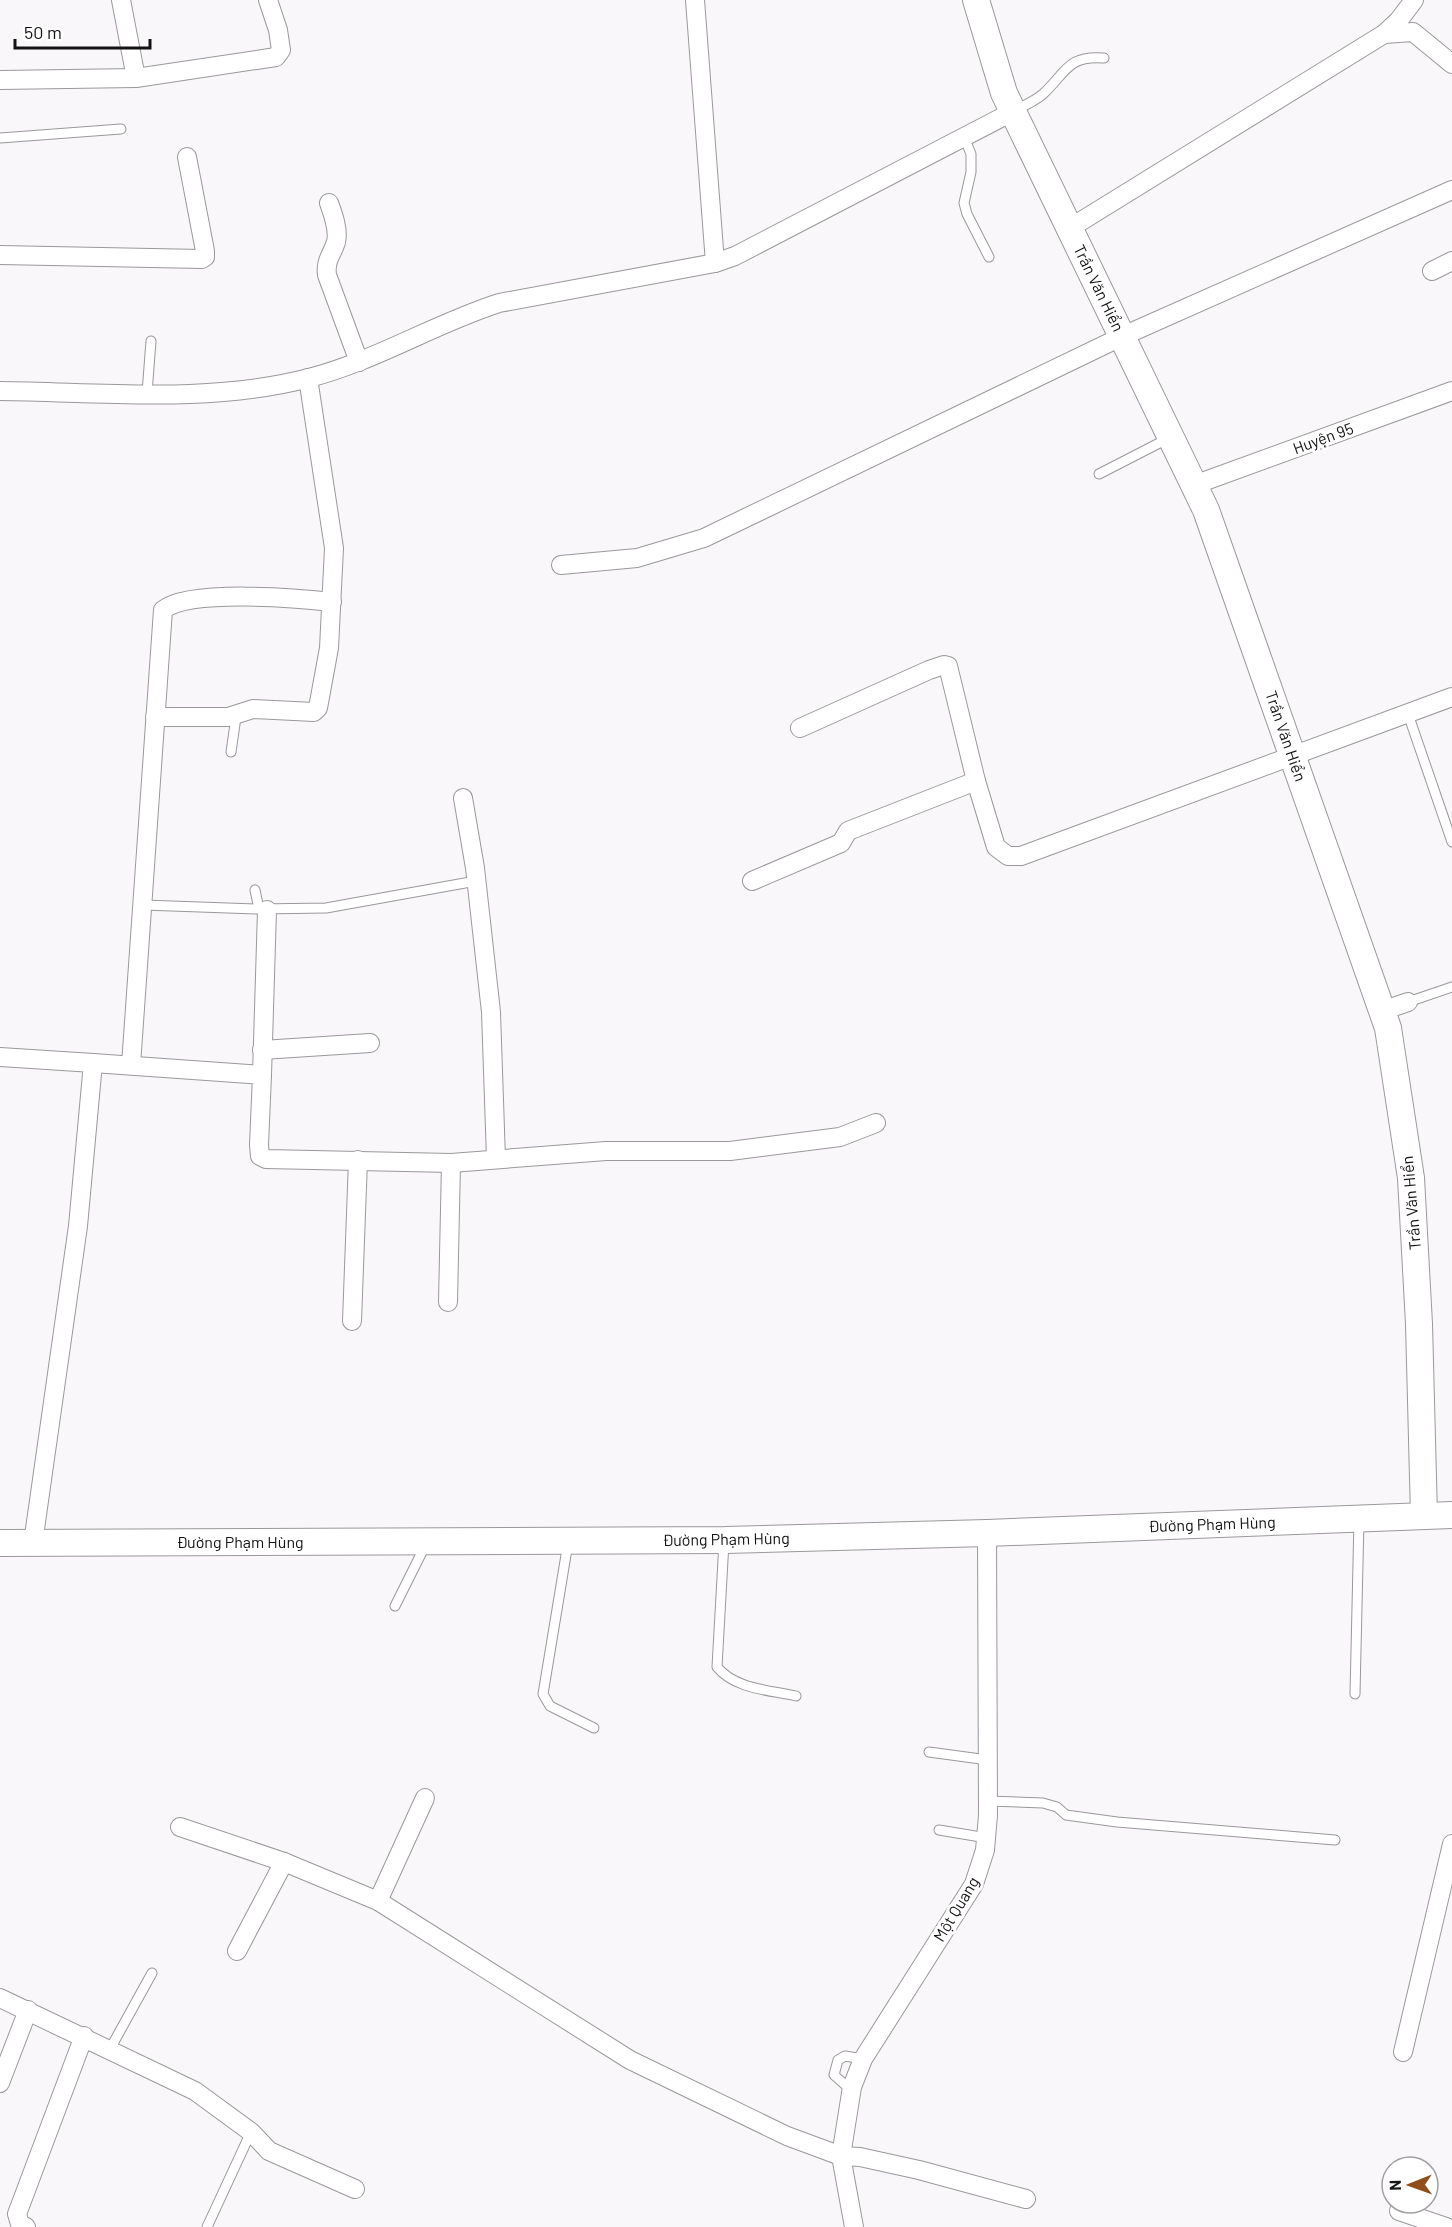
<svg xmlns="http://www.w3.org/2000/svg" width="1452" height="2227" font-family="Barlow,sans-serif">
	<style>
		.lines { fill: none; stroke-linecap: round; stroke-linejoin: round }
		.lane-casing { stroke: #9a989b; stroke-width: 11 }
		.street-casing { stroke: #9a989b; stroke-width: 20 }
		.secondary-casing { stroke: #9a989b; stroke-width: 28 }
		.lane { stroke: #fff; stroke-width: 9 }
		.street { stroke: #fff; stroke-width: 18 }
		.secondary { stroke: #fff; stroke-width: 26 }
		.labels { text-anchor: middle; stroke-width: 6; stroke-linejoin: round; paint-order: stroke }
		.street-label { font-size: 16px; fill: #131214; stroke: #fff }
	</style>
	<rect width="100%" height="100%" fill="#faf7fb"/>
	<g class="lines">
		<defs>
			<g id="lane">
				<path d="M 1015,110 C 1024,106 1035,101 1043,94 C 1066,73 1067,55 1104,58"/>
				<polyline points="964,137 971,154 971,172 964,203 967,214 989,257"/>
				<polyline points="0,138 121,129"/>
				<polyline points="147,393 151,341"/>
				<polyline points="1099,474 1169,438"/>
				<polyline points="1408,714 1452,842"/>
				<polyline points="231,752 236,717"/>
				<polyline points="255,890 259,909 326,908 476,881"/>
				<polyline points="143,905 259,909"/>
				<polyline points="1408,1002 1452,987"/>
				<path d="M 724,1542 L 717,1667 C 735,1689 769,1690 796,1696"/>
				<polyline points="568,1543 543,1694 550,1706 594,1728"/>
				<polyline points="395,1606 426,1544"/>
				<polyline points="1355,1694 1359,1520"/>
				<polyline points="929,1752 988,1760"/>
				<polyline points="988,1801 1043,1803 1057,1807 1066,1815 1117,1822 1335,1840"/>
				<polyline points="939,1830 987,1838"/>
				<polyline points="110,2049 152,1973"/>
				<polyline points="852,2091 834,2075 838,2060 845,2056 863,2059"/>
				<polyline points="207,2227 251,2132"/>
			</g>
			<g id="street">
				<polyline points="695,0 715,263"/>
				<polyline points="1384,34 1413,32 1452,64"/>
				<polyline points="136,78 276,57 281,50 278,30 268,0"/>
				<polyline points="0,80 136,78 121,0"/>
				<path d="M 329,203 C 333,214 339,230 336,242 C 332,255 325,260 327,275 L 359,362"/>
				<polyline points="1070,228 1384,34 1399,20 1414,0"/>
				<polyline points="0,255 202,259 205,257 205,251 187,157"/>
				<polyline points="1432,271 1452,261"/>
				<path d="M 0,391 C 102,392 209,404 309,378 C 375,361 434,324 499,303 L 715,263 L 735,256 L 1014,111"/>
				<polyline points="1194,485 1452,391"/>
				<polyline points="561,565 637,558 704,538 1123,336 1452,190"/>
				<polyline points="155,717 228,717 253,709 314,712 318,708 329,648 334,548 308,378"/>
				<polyline points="800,728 929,670 944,665 948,666 976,781 996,847 1008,856 1021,856 1452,697"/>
				<polyline points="463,798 475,868 491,1012 496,1159"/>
				<polyline points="752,881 841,843 848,831 976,781"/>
				<polyline points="1382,1011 1408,1002"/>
				<polyline points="262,1050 370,1043"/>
				<polyline points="0,1057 93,1063 78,1226 33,1543"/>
				<polyline points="93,1063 262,1075 259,1145 260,1156 266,1159 451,1163 606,1151 730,1151 840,1137 876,1123"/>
				<path d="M 131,1065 L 163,610 C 189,589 297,598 332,602"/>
				<polyline points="262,1075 267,910"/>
				<polyline points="448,1302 451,1163"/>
				<polyline points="352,1321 358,1160"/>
				<polyline points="180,1827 284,1862 378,1901 630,2060 787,2136 841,2156 860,2157 919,2170 1026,2199"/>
				<polyline points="378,1901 425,1798"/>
				<polyline points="237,1951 284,1862"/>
				<polyline points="0,1998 195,2091 251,2132 269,2151 355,2189"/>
				<polyline points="1403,2052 1452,1844"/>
				<polyline points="0,2083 28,2010"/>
				<polyline points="1399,2211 1446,2227"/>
				<polyline points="26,2227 20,2224 17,2214 84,2036"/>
				<polyline points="854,2227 841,2156 852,2087 863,2059 974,1884 985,1850 988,1815 987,1533"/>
			</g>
			<g id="secondary">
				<polyline points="976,0 1004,93 1206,510 1388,1028 1411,1178 1419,1324 1424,1516"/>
				<polyline points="0,1543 725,1540 987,1533 1452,1515"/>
			</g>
		</defs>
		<use href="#lane" class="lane-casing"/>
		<use href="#street" class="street-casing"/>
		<use href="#secondary" class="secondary-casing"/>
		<use href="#lane" class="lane"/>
		<use href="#street" class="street"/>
		<use href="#secondary" class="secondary"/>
	</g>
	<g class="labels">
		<g class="street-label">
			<text transform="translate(1099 288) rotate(64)" y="6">Trần Văn Hiển</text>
			<text transform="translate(1323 438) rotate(-20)" y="6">Huyện 95</text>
			<text transform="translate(1286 736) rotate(71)" y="6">Trần Văn Hiển</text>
			<text transform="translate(1411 1203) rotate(-95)" y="6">Trần Văn Hiển</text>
			<text transform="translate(1212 1524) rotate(-2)" y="6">Đường Phạm Hùng</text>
			<text transform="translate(726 1539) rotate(-1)" y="6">Đường Phạm Hùng</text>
			<text x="240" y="1548">Đường Phạm Hùng</text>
			<text transform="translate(956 1909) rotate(-59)" y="6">Một Quang</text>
		</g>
	</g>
	<g transform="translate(1410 2185) rotate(269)"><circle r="28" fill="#ffffff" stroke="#a1a0a1" stroke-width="1.5"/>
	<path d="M0-4.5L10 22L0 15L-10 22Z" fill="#8f4e1a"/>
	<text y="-9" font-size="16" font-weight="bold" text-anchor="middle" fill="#131214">N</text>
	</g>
	<path d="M15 39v9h135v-9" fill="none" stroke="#131214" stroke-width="3"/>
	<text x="24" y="39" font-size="18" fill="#131214" stroke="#ffffff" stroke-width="4.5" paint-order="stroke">50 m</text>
</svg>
